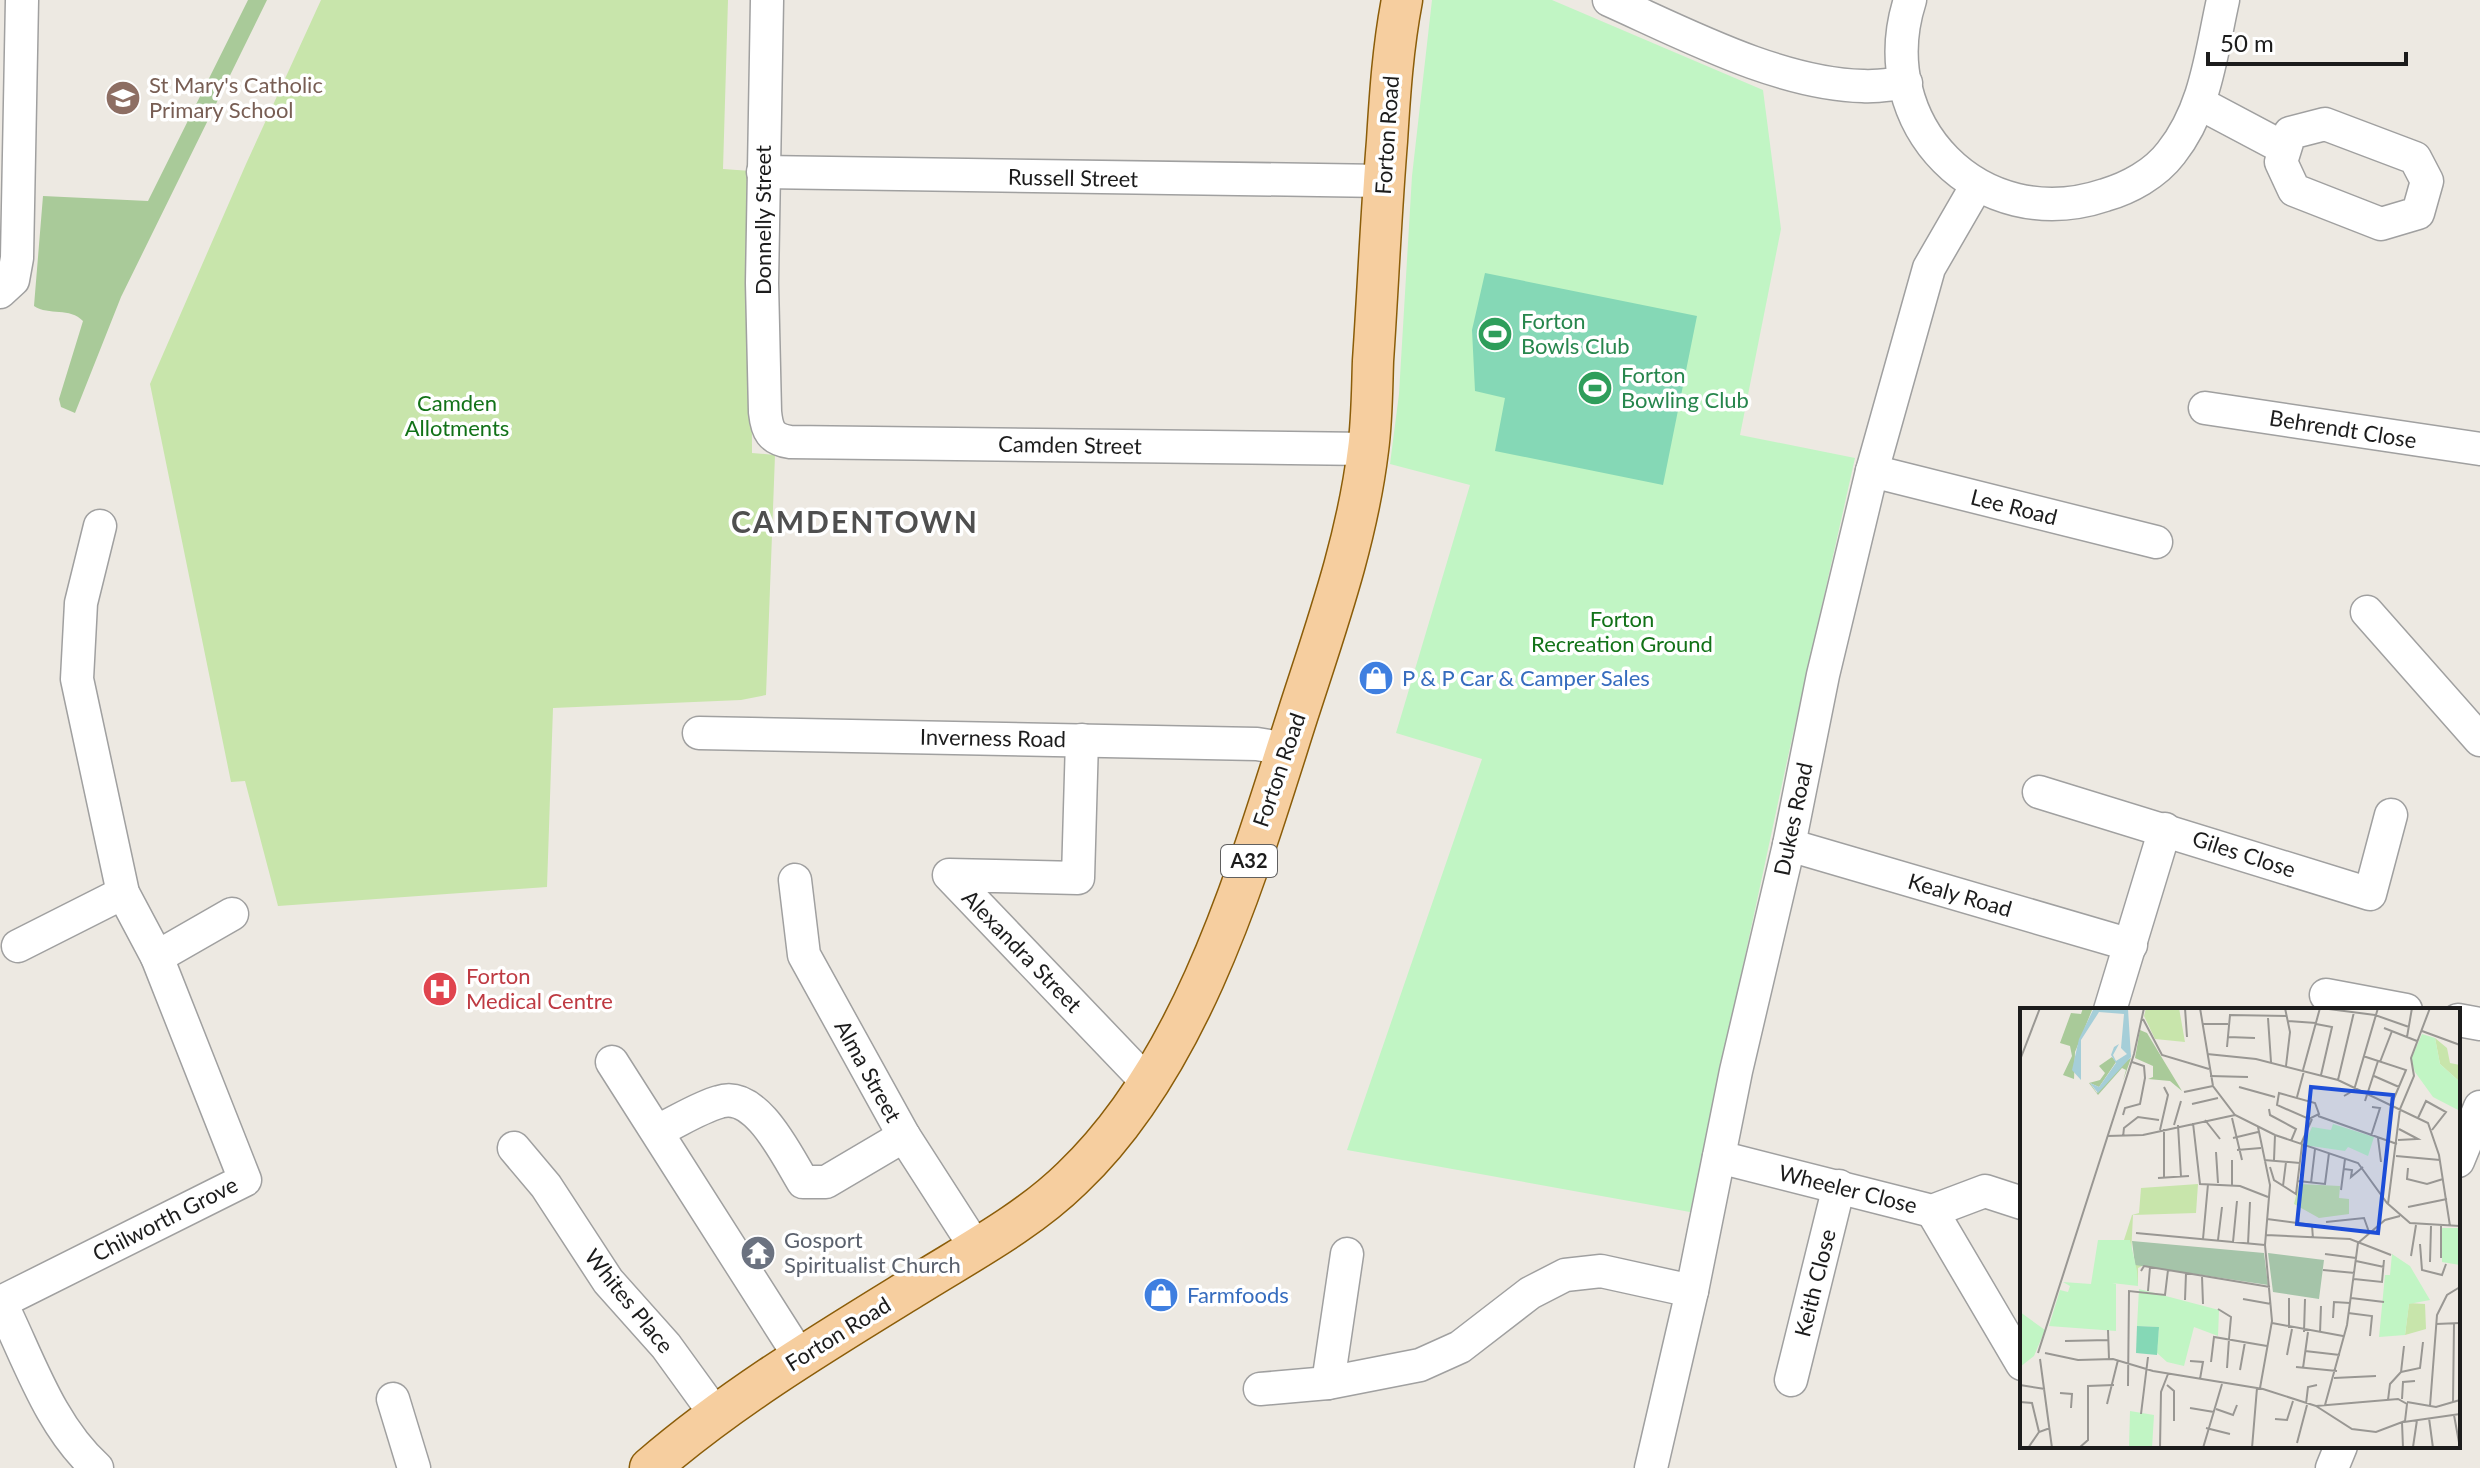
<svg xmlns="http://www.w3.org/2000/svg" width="2480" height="1468" font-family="Lato,sans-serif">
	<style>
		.grass { fill: #c8e5ab }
		.forest { fill: #a9ca99 }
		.park { fill: #c1f5c4 }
		.pitch { fill: #85d8b6 }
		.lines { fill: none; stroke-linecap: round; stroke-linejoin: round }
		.minor-casing { stroke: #a0a0a0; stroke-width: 35 }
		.major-casing { stroke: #8b5d09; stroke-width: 43 }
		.minor { stroke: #fff; stroke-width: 32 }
		.major { stroke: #f6ce9f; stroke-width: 40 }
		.labels { text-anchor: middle; stroke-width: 7; stroke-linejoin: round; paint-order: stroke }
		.shield { fill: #fff; stroke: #606060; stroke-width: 2 }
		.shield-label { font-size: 20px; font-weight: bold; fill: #1c1c1c }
		.education-label { font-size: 22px; fill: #785e54; stroke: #fff; text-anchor: start }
		.street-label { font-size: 22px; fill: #1c1c1c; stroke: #fff }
		.leisure-label { font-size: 22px; fill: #27864d; stroke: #fff; text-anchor: start }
		.park-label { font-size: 22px; fill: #127218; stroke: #fff }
		.shop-label { font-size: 22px; fill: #366cbe; stroke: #fff; text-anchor: start }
		.health-label { font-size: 22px; fill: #be3a42; stroke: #fff; text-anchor: start }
		.worship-label { font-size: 22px; fill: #5b616d; stroke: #fff; text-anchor: start }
		.district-label { font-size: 30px; font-weight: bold; letter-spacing: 2px; fill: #4f4f4f; stroke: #fff }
		.inset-road { fill: none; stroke: #999793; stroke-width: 2 }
		.view { fill: #1d4ed8; fill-opacity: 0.15; stroke: #1d4ed8; stroke-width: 4 }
		.inset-edge { fill: none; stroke: #1c1c1c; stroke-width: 4 }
	</style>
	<rect width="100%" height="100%" fill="#ede9e2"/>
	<polygon class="grass" points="321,0 728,0 723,169 751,171 752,453 775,455 766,695 741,700 553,708 547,887 278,906 245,781 231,782 150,384 246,164"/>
	<path class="forest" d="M 248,0 L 267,0 L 121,297 L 75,413 L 61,407 L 59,399 L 83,321 C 70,307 49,316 34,306 L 43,196 L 148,201 Z"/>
	<polygon class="park" points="1432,0 1552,0 1763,90 1781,229 1740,435 1855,458 1787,761 1690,1212 1347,1150 1482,759 1396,733 1470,485 1390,464 1399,394 1412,176"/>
	<polygon class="pitch" points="1485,273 1697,316 1663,485 1495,451 1505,398 1475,391 1472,330"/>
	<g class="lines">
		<defs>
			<g id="minor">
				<path d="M 767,0 L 762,283 L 765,412 C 767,431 771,439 790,442 L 1368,449"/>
				<path d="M 1609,0 C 1685,34 1779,84 1863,86 C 1877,87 1892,84 1906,83"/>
				<path d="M 1910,0 C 1870,124 1980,237 2105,195 C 2129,188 2155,174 2171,153 C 2206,109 2211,54 2223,0"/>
				<polyline points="2201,104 2284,148"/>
				<polygon points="2325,124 2415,158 2427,181 2418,213 2381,224 2294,190 2281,162 2290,133"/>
				<polyline points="763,172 1384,181"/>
				<polyline points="0,292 13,280 17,258 22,0"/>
				<polyline points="2205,408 2480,449"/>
				<polyline points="1872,471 2156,542"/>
				<polyline points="2367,612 2480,740"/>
				<polyline points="699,733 1257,744 1287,749"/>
				<polyline points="1082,740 1078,878 949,875 1148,1083"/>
				<polyline points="2039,792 2370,894 2391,815"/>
				<polyline points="1789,845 2131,945"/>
				<polyline points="795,880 804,955 904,1136 976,1248"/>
				<polyline points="18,946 123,893"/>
				<polyline points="157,957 232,914"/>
				<polyline points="2326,995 2406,1010"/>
				<polyline points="2110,1010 2165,829"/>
				<polyline points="2458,1020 2480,1024"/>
				<polyline points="612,1062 800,1357"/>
				<path d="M 657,1131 C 677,1122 698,1108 719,1102 C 756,1089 787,1156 803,1182 L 826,1182 L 904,1136"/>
				<polyline points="514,1148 546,1186 608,1281 666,1346 716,1415"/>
				<polyline points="1719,1157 1932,1211 1985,1191 2022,1203"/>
				<polyline points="2458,1161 2480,1107"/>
				<polyline points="1932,1211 2022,1364"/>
				<path d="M 0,1301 C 28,1357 49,1425 97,1468"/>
				<polyline points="1,1302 245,1180 157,957 123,893 77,679 81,603 100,526"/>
				<polyline points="1791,1380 1839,1186"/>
				<polyline points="1328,1383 1347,1254"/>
				<polyline points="1260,1389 1328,1383 1420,1365 1460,1347 1530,1293 1565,1275 1601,1271 1692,1291"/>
				<polyline points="393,1399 414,1468"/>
				<polyline points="1651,1468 1692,1291 1736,1071 1789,845 1823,675 1872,471 1929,268 1977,185"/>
				<polyline points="2332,1468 2341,1446"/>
			</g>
			<path id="major" d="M 650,1468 C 730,1399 821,1344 912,1288 C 966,1254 1026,1223 1072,1178 C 1194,1062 1248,870 1298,714 C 1326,627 1357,541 1368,450 C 1372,421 1372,390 1373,361 C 1378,288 1381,214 1387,141 C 1390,93 1393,47 1402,0"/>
		</defs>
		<use href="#minor" class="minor-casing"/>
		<use href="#major" class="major-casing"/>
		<use href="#minor" class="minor"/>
		<use href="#major" class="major"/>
	</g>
	<defs>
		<symbol id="school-disc" viewBox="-11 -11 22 22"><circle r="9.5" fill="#8d6e63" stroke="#fff"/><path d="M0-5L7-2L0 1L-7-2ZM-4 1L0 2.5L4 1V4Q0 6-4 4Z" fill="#fff"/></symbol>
		<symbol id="stadium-disc" viewBox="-11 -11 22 22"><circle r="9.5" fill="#2e9e5b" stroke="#fff"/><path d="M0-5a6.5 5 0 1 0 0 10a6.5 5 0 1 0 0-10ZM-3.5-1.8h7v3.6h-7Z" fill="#fff"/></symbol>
		<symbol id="shop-disc" viewBox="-11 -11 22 22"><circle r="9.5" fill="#3f7fe0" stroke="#fff"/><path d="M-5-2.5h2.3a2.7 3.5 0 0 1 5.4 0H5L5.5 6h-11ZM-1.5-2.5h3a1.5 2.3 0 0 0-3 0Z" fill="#fff"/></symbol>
		<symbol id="hospital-disc" viewBox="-11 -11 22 22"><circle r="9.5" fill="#e0444e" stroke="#fff"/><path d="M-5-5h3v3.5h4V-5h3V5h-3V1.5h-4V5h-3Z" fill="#fff"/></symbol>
		<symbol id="temple-disc" viewBox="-11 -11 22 22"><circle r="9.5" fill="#6b7280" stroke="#fff"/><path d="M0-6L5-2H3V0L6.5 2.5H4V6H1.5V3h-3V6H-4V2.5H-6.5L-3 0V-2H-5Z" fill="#fff"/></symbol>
	</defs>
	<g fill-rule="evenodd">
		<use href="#school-disc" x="103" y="78" width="40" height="40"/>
		<use href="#stadium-disc" x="1475" y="314" width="40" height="40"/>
		<use href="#stadium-disc" x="1575" y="368" width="40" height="40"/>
		<use href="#shop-disc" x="1356" y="658" width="40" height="40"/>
		<use href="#hospital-disc" x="420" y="969" width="40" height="40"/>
		<use href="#temple-disc" x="738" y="1233" width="40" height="40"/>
		<use href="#shop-disc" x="1141" y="1275" width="40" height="40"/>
	</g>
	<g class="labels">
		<rect class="shield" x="1221" y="845" width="56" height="32" rx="6"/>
		<g class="shield-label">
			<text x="1249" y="868">A32</text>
		</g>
		<g class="education-label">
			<text x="149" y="93">St Mary's Catholic<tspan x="149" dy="25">Primary School</tspan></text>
		</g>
		<g class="street-label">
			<text transform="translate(1387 135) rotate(-86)" y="8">Forton Road</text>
			<text transform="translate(1073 178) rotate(1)" y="8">Russell Street</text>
			<text transform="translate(763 220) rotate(-90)" y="8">Donnelly Street</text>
			<text transform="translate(2343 429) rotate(9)" y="8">Behrendt Close</text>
			<text transform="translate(1070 445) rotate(1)" y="8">Camden Street</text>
			<text transform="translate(2014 507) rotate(14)" y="8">Lee Road</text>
			<text transform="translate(993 738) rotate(1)" y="8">Inverness Road</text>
			<text transform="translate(1279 770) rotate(-71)" y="8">Forton Road</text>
			<text transform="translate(1793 819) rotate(-78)" y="8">Dukes Road</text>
			<text transform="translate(2244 854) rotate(18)" y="8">Giles Close</text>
			<text transform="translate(1960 895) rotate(16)" y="8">Kealy Road</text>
			<text transform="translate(1022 951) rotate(46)" y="8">Alexandra Street</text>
			<text transform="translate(868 1071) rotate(61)" y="8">Alma Street</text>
			<text transform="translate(1848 1189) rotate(14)" y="8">Wheeler Close</text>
			<text transform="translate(165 1219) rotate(-27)" y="8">Chilworth Grove</text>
			<text transform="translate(1815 1283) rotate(-76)" y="8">Keith Close</text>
			<text transform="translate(629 1301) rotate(51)" y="8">Whites Place</text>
			<text transform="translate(838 1334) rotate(-32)" y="8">Forton Road</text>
		</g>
		<g class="leisure-label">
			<text x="1521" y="329">Forton<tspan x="1521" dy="25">Bowls Club</tspan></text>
			<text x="1621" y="383">Forton<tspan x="1621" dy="25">Bowling Club</tspan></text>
		</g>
		<g class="park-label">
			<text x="457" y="411">Camden<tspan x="457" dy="25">Allotments</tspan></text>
			<text x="1622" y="627">Forton<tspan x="1622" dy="25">Recreation Ground</tspan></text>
		</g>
		<g class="shop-label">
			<text x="1402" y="686">P &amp; P Car &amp; Camper Sales</text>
			<text x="1187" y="1303">Farmfoods</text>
		</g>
		<g class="health-label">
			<text x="466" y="984">Forton<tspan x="466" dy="25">Medical Centre</tspan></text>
		</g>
		<g class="worship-label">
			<text x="784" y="1248">Gosport<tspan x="784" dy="25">Spiritualist Church</tspan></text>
		</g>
		<g class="district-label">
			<text x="855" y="533">CAMDENTOWN</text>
		</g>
	</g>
	<g transform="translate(2020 1008)">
		<rect width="440" height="440" fill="#ede9e2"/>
		<path d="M 126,0 L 159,0 L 165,34 L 135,31 L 124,8 ZM 415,30 L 427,40 L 430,55 L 440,57 L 440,74 L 420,56 ZM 178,176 L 176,205 L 113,207 L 111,247 L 115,256 L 124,257 L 118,260 L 118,278 L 109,245 L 110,233 L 104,232 L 112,207 L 119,205 L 121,180 ZM 279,176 L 320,178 L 319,190 L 329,191 L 329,206 L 299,210 L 274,196 ZM 389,295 L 405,296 L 406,321 L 385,327 Z" fill="#c8e5ab"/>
		<path d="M 63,0 L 100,0 L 72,2 L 55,44 L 54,71 L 43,67 L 52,48 L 50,38 L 40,35 L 51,5 L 61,6 ZM 120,22 L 127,25 L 162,83 L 150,73 L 128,71 L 133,69 L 133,58 L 115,50 ZM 92,49 L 96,54 L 79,79 L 70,75 L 77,85 L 99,57 L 111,50 L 103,73 L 106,62 L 102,60 L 78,87 L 69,75 L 80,72 L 85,65 L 79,58 Z" fill="#a9ca99"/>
		<path d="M 112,233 L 244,245 L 248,277 L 115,257 ZM 248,245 L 304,252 L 299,291 L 253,284 Z" fill="#a5c4a9"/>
		<path d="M 402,26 L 415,30 L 420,56 L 440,74 L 440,103 L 413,89 L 395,64 L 391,51 ZM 313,116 L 354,129 L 348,148 L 328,139 L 325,143 L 284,137 L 292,119 L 311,122 ZM 422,220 L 440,220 L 440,257 L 422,254 ZM 78,232 L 110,232 L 117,263 L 118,278 L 92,275 L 96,276 L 96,323 L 29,318 L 40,282 L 48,284 L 50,278 L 43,274 L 71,276 ZM 372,246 L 390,258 L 410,292 L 389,296 L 385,327 L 359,329 L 365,267 L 370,267 ZM 119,281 L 199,302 L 198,328 L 174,319 L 164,358 L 147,354 L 137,345 L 139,319 L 117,318 ZM 0,304 L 25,322 L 14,348 L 0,359 ZM 110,403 L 134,407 L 132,440 L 109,438 Z" fill="#c1f5c4"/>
		<path d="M 117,318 L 139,319 L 137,347 L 116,345 Z" fill="#85d8b6"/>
		<path d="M 108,1 L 111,49 L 78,85 L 70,75 L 79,79 L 96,55 L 91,47 L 94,39 L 99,36 L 93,47 L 96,53 L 107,46 L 101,40 L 104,6 L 79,4 L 61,32 L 61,72 L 52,62 L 59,31 L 73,2 Z" fill="#a5ced8"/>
		<path class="inset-road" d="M 165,0 L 167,29M 180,0 L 193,78 L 215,107 L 255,127 L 338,155 L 367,195 L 390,215 L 440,218M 265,0 L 270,24 L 266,58M 301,0 L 355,7 L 389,19M 248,10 L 251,54M 123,11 L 142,47 L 189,61M 268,13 L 296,15M 182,16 L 208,16M 296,16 L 312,19 L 301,67M 364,20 L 397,33M 402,23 L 440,37M 208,29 L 235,30M 387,29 L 392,0M 207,39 L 210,7 L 267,8M 187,46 L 236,51 L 318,72 L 408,115 L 419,147 L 430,218M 343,48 L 386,62 L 372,95M 0,52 L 20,0M 360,54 L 372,23M 283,62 L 300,0M 190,68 L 228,69M 354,68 L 379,79M 318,72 L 334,4M 219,79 L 255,89M 164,84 L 193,78M 259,85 L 295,95 L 299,106 L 289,111 L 257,97 ZM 324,88 L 334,82 L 358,0M 277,89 L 284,63M 345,93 L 358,53M 172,96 L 198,90M 249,101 L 250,107 L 276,121 L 271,133M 103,107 L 105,100 L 120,96 L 125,70 L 124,58 L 112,54M 298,108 L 377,136M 212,110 L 222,152M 398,110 L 406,93 L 426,104 L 412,122M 185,112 L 200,131M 173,115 L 180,176 L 220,178 L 248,189M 154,117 L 161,93M 158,117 L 161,169M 238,119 L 250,177 L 245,237 L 252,313 L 240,380M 144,121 L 144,169M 140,122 L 148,87 L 144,79M 87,128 L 123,127 L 215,107M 351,128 L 360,100 L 352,99M 103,129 L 104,120 L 118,109 L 139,112M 213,130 L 238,124M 358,130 L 361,154M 378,132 L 398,131 L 379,121M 281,136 L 292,111M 217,142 L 241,140M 196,144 L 198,175M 376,148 L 420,152M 244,152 L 280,155M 254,152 L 255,127M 250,159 L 254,172 L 276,186 L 282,137M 388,160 L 387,171 L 407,176 L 423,171M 324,161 L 332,162 L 331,169 L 343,159M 138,170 L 169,168M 278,173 L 305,176 L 309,145M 291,175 L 295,141M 212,177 L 212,152M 263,178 L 266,154M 321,182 L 325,151M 368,196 L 380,101 L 394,68 L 391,50 L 410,0M 388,199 L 427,191M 247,211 L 292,217 L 293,231M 306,214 L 344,210 L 349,224M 116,225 L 245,237M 246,227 L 330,231 L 371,247M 183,231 L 188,176M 198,232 L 202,199M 213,234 L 217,193M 338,235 L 365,212 L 380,208M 228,236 L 230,194M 400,236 L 402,262 L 422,267 L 426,256M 305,246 L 336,250M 391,248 L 396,217M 421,250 L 421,218M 336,253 L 364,259M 410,254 L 411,218M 303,262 L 335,265M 121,263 L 124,258 L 250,279M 182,268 L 183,296M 334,271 L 362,274 L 364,252M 128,283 L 130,259M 269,290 L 269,320M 331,290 L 364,294M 223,291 L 251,296M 165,292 L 166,265M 198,301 L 211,309 L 209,331M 328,305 L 352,308 L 350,328M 313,310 L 314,294 L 330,295M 252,315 L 323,328M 416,316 L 440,315M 88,322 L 89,351M 284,324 L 285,291M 300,325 L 301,298M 45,333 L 88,332M 285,343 L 320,347M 18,345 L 114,46 L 124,0M 25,345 L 58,352 L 93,351 L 133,363 L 243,381 L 296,398 L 378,391 L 387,396 L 385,413 L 356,424 L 332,421 L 296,398M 267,347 L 272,321M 20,351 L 32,440M 170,353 L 183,354 L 180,371M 191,354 L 194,329 L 247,338M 276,359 L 317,363M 207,360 L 209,331M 283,360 L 288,324M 220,362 L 225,334M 381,364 L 400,360 L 403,334M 314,370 L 356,368M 0,377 L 25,381M 147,377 L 154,383 L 154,413M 108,378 L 109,283 L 145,287 L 148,262M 40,385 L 52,386 L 51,400M 382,391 L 383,374 L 395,373M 368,392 L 370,376 L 381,364 L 384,338M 0,394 L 12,395 L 19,424M 387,394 L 416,399 L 440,392M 433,395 L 434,315M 87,396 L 98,352M 286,396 L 288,379 L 297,377M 305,397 L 327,317 L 338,235M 410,398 L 417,307 L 427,287 L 440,279M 170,400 L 194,404M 196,401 L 213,407 L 217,397M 121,406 L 128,349M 434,407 L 440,440M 409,410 L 413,440M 255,411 L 267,412 L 273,393M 382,414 L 383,440M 384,414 L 440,406M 186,420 L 210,426M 277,435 L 287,397M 393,439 L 397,412M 8,440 L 19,424 L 30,420M 59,440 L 68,432 L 68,378 L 94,377M 140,440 L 141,384 L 148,366M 183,440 L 202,376M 232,440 L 237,380"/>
		<path class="view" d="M 291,79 L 373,87 L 358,225 L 277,216 Z"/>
		<rect width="440" height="440" class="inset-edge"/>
	</g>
	<path d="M2208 52v12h198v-12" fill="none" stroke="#1c1c1c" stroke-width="4"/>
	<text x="2220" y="52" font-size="24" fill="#1c1c1c" stroke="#ffffff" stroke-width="6" paint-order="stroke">50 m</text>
</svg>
